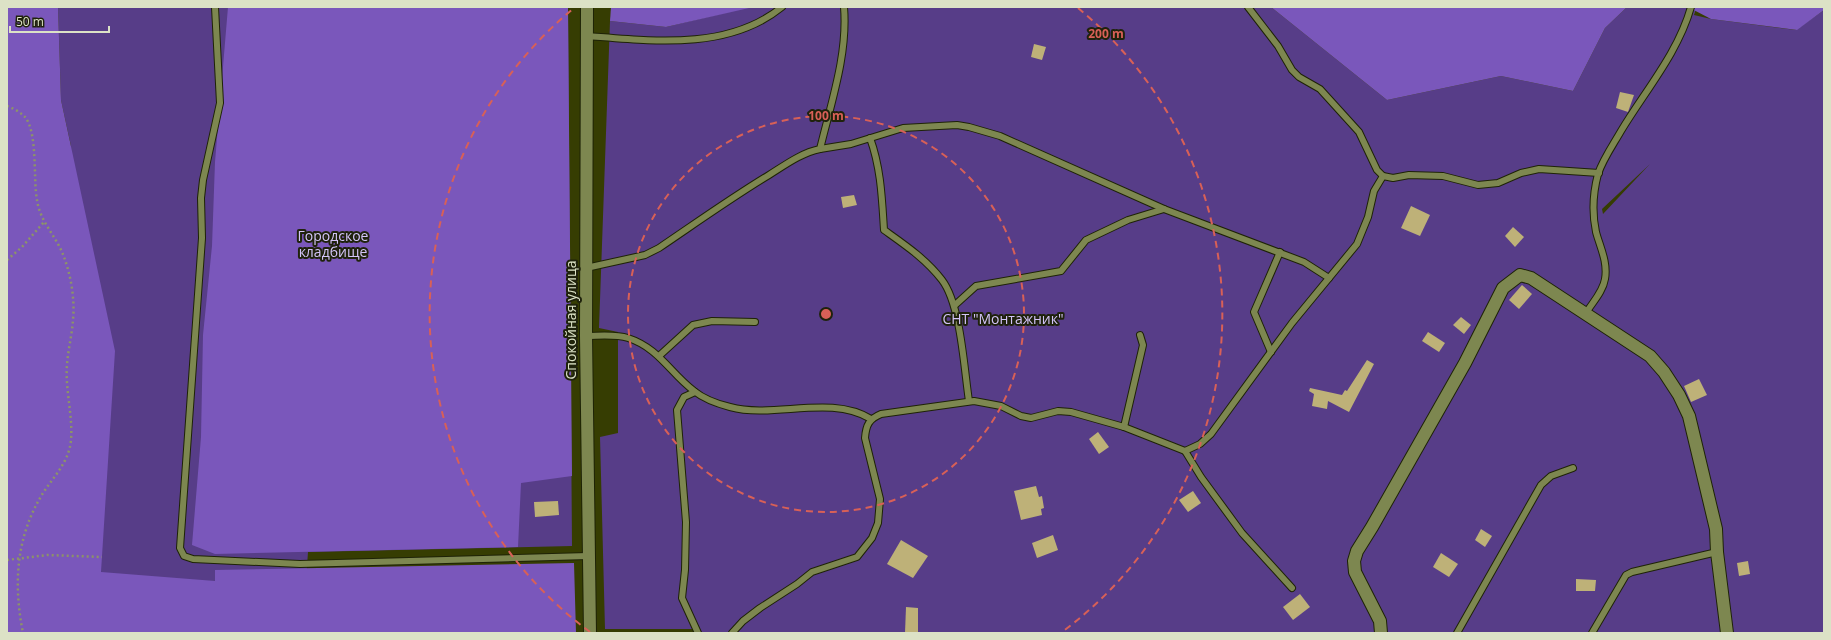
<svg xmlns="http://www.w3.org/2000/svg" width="1831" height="640" font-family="'Open Sans',sans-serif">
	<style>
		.green { fill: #573d88; fill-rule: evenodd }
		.forest { fill: #7a57bb }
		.building { fill: #beb178 }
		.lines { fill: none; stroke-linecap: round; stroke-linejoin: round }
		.lane-casing { stroke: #1e2306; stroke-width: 8 }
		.street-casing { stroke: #1e2306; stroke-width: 14 }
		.secondary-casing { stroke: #1e2306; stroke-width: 14 }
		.path { stroke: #8d9368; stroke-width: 2.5; stroke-dasharray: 2 3; stroke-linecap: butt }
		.lane { stroke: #7d8750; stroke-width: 6 }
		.street { stroke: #7d8750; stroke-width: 12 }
		.secondary { stroke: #7d8750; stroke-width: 12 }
		.ring { fill: none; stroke: #d86057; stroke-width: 2; stroke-dasharray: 7 5 }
		.labels { text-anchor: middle; stroke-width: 4; stroke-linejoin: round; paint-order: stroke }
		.park-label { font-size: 14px; fill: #d3c4f8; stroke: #1f220c }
		.street-label { font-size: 14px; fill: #dce2c6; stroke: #1f220c }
		.centre { fill: #d86057; stroke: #1f220c; stroke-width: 2 }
		.ring-label { font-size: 12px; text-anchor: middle; font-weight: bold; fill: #d86057; stroke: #1f220c; stroke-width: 4; stroke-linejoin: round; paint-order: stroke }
	</style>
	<rect width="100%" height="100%" fill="#363d02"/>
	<g class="green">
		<polygon points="58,7 568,7 572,546 308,552 304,609 80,599 71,146 61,100"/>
		<path d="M 749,7 L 1271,7 L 1387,100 L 1501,76 L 1573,91 L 1605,28 L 1627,7 L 1692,7 L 1696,9 L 1694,15 L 1711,19 L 1796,30 L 1824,10 L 1824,633 L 698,633 L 695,629 L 605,629 L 600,437 L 618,433 L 618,332 L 599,328 L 610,21 L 666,27 ZM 1650,164 L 1603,214 L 1602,209 Z"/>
	</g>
	<g class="forest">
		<polygon points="7,7 58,7 61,100 115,351 101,572 215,581 215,570 574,563 576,633 7,633"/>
		<polygon points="228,7 568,7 572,476 521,483 518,547 215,554 192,545 201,437 203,335 212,246 215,162"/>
		<polygon points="611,7 749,7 749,8 666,27 610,21"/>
		<polygon points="1271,7 1627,7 1605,28 1573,91 1501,76 1387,100"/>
		<polygon points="1688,7 1824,7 1824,10 1797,30 1711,19"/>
	</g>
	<g class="building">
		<polygon points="1034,44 1046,47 1042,60 1031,57"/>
		<polygon points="1620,92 1634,95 1628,112 1616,108"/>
		<polygon points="854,195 857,205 843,208 841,197"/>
		<polygon points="1411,206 1430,215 1420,236 1401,228"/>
		<polygon points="1513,227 1524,237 1515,247 1505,236"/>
		<polygon points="1522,285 1532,294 1519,309 1509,300"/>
		<polygon points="1461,317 1471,325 1464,334 1453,325"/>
		<polygon points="1428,332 1445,343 1439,352 1422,341"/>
		<polygon points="1367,360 1374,364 1349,412 1328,401 1327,409 1312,406 1314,394 1309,391 1310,388 1342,395 1345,390 1347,391"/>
		<polygon points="1699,379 1707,395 1691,402 1684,386"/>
		<polygon points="1098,432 1109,447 1099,454 1089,439"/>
		<polygon points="1036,486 1039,497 1042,496 1044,508 1041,509 1042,515 1021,520 1014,491"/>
		<polygon points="1193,491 1201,503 1188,512 1179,500"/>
		<polygon points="558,501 559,515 535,517 534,502"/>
		<polygon points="1481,529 1492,536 1485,547 1475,540"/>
		<polygon points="1053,535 1058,550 1037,558 1032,543"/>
		<polygon points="901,540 928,556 913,578 887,564"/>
		<polygon points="1441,553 1458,564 1449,577 1433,567"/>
		<polygon points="1748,561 1750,574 1739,576 1737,563"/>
		<polygon points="1576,579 1596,580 1595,591 1576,591"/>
		<polygon points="1300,594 1310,607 1293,620 1283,607"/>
		<polygon points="906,607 918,608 918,633 905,633"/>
	</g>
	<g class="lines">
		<defs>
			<g id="lane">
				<polyline points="215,7 220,103 203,180 201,198 202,238 180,548 184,556 193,559 300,564 588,556"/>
				<polyline points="1248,7 1278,46 1292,70 1299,77 1320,89 1359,132 1377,170 1383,176 1393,178 1409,175 1443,176 1478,185 1498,183 1521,173 1539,169 1599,173"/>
				<path d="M 587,36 C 651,41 728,51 782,7"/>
				<path d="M 870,138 C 881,168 882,199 884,230 C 905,245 926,259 942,280 C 961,305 964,369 969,401"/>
				<polyline points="820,149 851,144 903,128 957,125 969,127 1000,136 1164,209 1304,262 1329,278"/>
				<path d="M 586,268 L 645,255 L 659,248 C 696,223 731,198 769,175 C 785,165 801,153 820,149 C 831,103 848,54 844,7"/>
				<polyline points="955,305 976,286 1061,271 1086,240 1128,220 1164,209"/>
				<path d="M 1586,313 C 1592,303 1603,292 1605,279 C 1608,262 1600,247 1596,232 C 1592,213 1593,193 1598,174 C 1603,159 1613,145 1621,131 C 1645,91 1678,53 1691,7"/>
				<path d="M 586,336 C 599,336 615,334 628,338 C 659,348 670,373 694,391 C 704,399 718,404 730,407 C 774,419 830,394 871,419"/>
				<polyline points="1271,352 1254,312 1280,252"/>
				<polyline points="659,356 693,325 712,321 755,322"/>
				<polyline points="695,392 684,397 677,410 686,522 685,570 682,598 698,633"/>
				<polyline points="1124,427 1143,345 1140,335"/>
				<polyline points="1185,451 1201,477 1242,533 1292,588"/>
				<path d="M 732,633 L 743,621 L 760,608 L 797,584 L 812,572 L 857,557 L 872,538 L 878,523 L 880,499 L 865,438 C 866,425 869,419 881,414 L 974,401 L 1001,406 L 1021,416 L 1031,418 L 1058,411 L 1071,412 L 1124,427 L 1185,451 L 1200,444 L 1211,434 L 1292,323 L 1357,244 L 1368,217 L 1374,191 L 1383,176"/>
				<polyline points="1457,633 1541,485 1551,476 1573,468"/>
				<polyline points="1592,633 1626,575 1632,572 1717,552"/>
			</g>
			<polyline id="street" points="1381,633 1380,621 1355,572 1354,561 1357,551 1372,527 1465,363 1503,288 1520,275 1531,278 1650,356 1664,372 1679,395 1689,416 1716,529 1717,552 1727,633"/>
			<polyline id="secondary" points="587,7 586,336 590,633"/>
		</defs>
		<use href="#lane" class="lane-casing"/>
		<use href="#street" class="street-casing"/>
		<use href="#secondary" class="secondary-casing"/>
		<g class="path">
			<path d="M 7,106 C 13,108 20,112 25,117 C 38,133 33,179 37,200 C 40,222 57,237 64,257 C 71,276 75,299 73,320 C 72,335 68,350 67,365 C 65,390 73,415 71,440 C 69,461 56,474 45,490 C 16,534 13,583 23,633"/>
			<polyline points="7,260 22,247 44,222"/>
			<polyline points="7,560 47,555 102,557"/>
		</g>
		<use href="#lane" class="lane"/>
		<use href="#street" class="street"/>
		<use href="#secondary" class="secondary"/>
	</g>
	<g class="ring">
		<circle cx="826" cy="314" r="198"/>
		<path d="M590 632A396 396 0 0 1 574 8M1078 8A396 396 0 0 1 1062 632"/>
	</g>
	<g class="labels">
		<g class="park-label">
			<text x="333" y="241">Городское<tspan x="333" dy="16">кладбище</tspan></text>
			<text x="1003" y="324">СНТ "Монтажник"</text>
		</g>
		<g class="street-label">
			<text transform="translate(571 320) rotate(-90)" y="5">Спокойная улица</text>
		</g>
	</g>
	<circle cx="826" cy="314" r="6" class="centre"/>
	<g class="ring-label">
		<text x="1106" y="38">200 m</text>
		<text x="826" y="120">100 m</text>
	</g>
	<rect width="1831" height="640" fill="none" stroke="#dce2c6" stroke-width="16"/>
	<path d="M10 26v6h99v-6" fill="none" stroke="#dce2c6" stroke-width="2"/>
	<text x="16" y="26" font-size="12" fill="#dce2c6" stroke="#1f220c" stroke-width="3" paint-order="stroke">50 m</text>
</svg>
